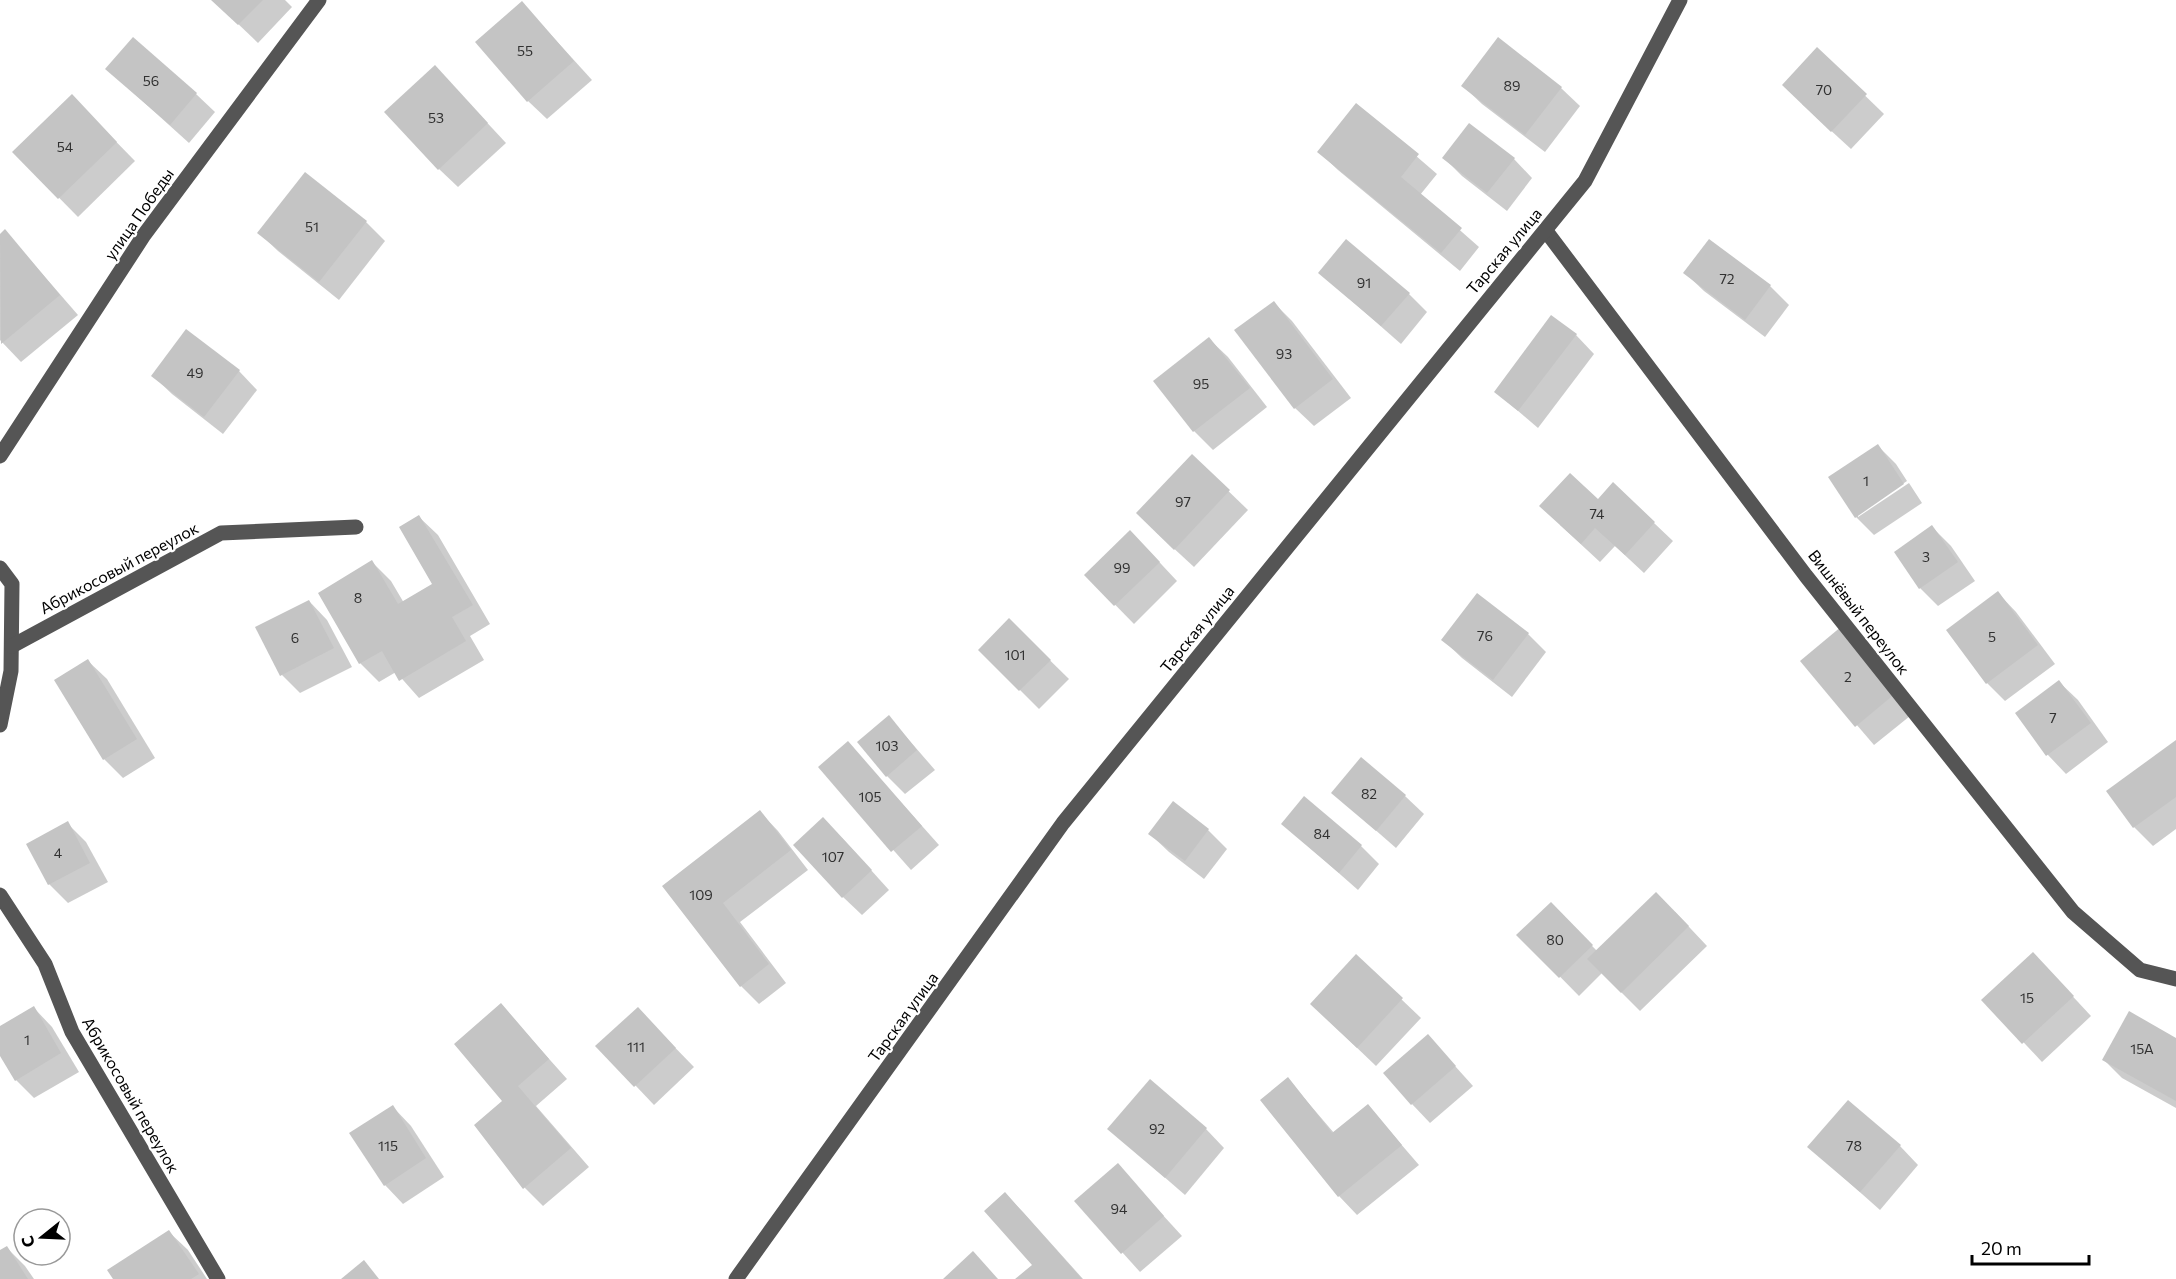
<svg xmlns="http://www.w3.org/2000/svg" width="2176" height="1279" font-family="Commissioner,sans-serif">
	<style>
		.shadow { fill: #0003 }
		.building { fill: #c4c4c4 }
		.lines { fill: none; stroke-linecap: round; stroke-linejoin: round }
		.minor { stroke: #555; stroke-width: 15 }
		.labels { text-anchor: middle; stroke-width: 4.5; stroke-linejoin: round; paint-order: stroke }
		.number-label { font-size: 14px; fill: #313131 }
		.street-label { font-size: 16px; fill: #000; stroke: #fff }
	</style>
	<rect width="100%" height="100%" fill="#fff"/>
	<g class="shadow">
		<polygon points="213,0 285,0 292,7 258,43"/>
		<polygon points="522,3 592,80 547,119 528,101"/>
		<polygon points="1817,49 1884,114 1851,149 1802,104"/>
		<polygon points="107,69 196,94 215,112 189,143"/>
		<polygon points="453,86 506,143 458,187 439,169"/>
		<polygon points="1463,86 1561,88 1580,106 1545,152 1482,104"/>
		<polygon points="1357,105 1437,174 1420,195 1479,247 1460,271 1338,170 1319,152"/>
		<polygon points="90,115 135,161 78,217 14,152"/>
		<polygon points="1444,158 1514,159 1532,178 1507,211 1462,176"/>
		<polygon points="305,174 366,222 385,241 339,300 278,251 259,233"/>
		<polygon points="5,231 78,315 21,362 0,340 0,236"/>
		<polygon points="1709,241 1770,286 1789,305 1765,337 1704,291 1685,273"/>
		<polygon points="1320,273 1409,294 1427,312 1401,344"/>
		<polygon points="1274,303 1292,321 1351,398 1314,426 1295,408"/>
		<polygon points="1576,335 1594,354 1538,428 1496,392"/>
		<polygon points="1209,339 1228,357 1267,407 1213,450 1194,431 1155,381"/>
		<polygon points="239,371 257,390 223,434 172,394 153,376"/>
		<polygon points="1878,446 1896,464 1907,481 1858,514 1858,517 1909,483 1922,503 1874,535 1856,517"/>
		<polygon points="1192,456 1248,510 1194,567 1156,532"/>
		<polygon points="1598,501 1654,523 1673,541 1644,573 1615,546 1600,562 1560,525"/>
		<polygon points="419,517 438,535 490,624 470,636 484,660 419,698 396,672 379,682 360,663 372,562 391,581 404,603 434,584"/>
		<polygon points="1932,527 1951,546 1975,581 1938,606 1920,588"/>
		<polygon points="1148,550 1177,581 1134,624 1086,575"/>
		<polygon points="1998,593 2016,612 2055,664 2005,701 1987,683"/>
		<polygon points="309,601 327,620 352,667 300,693 282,675"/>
		<polygon points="1009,620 1069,679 1039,709 980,650"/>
		<polygon points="1842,628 1915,712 1874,745 1802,661"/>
		<polygon points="1528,634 1546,652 1512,697 1462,658 1443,640"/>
		<polygon points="88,661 107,679 155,758 123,778 104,759 56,680"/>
		<polygon points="2059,682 2078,700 2108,742 2066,774 2048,755 2017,713"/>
		<polygon points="889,717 935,770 905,794 887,776"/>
		<polygon points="2176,742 2176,829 2153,846 2134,827 2108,791"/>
		<polygon points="848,743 939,845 911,870 820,767"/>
		<polygon points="1333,793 1405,796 1424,814 1396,848"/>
		<polygon points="760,812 778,831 808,870 740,922 786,983 759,1004 741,986 664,887"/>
		<polygon points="67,823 86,842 108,882 68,903 49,884"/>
		<polygon points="1283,824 1361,846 1379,864 1358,890"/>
		<polygon points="1208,830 1227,849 1204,879 1169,852 1150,834"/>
		<polygon points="842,838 889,890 862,915 843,897"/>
		<polygon points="1551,904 1597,951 1675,912 1707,946 1640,1011 1602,973 1579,996 1519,935"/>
		<polygon points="1356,956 1421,1018 1376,1066 1330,1022"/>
		<polygon points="2051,973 2091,1016 2042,1062 1984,1000"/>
		<polygon points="501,1005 567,1079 536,1106 589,1167 543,1206 525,1188 476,1125 504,1101"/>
		<polygon points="34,1008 52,1027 79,1072 34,1098 16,1080 0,1053 0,1028"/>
		<polygon points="656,1028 694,1067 654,1105 598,1046"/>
		<polygon points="1428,1036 1473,1086 1430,1123 1412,1104"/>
		<polygon points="2176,1039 2176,1108 2122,1078 2104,1060"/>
		<polygon points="1288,1079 1334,1133 1368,1106 1419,1165 1357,1215 1339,1196"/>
		<polygon points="393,1107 411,1126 444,1177 403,1204 385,1185"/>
		<polygon points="1109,1129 1206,1129 1224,1148 1185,1195"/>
		<polygon points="1900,1146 1918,1165 1880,1210 1809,1147"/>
		<polygon points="1117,1165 1182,1236 1140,1272 1076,1201"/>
		<polygon points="1005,1194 1023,1212 1083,1279 1018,1279 1034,1265"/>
		<polygon points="169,1232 188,1250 207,1279 115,1279"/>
		<polygon points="7,1248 25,1266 34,1279 0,1279 0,1252"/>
	</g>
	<g class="building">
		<polygon points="211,0 263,0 238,25"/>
		<polygon points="522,1 574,61 527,102 475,42"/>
		<polygon points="133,37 197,93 170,125 105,69"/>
		<polygon points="1498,37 1562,87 1525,135 1461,86"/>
		<polygon points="1817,47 1867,94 1831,132 1782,85"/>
		<polygon points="435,65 488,123 438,170 384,112"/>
		<polygon points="72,94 117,142 58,199 12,152"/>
		<polygon points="1356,103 1419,154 1401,177 1462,228 1441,253 1317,152"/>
		<polygon points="1469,123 1515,158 1487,193 1442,158"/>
		<polygon points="305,172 367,221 319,282 257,233"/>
		<polygon points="5,229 60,295 1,344 0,234"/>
		<polygon points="1346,239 1410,293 1381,326 1318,273"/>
		<polygon points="1709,239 1771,285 1745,320 1683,273"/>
		<polygon points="1274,301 1333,379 1294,409 1234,330"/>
		<polygon points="1551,315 1577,334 1518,411 1494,392"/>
		<polygon points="186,329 240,370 204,417 151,376"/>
		<polygon points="1209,337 1250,388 1193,432 1153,381"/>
		<polygon points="1878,444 1904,484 1855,518 1828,477"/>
		<polygon points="1192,454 1230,490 1174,550 1136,513"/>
		<polygon points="1570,473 1598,499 1613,482 1655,522 1625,555 1595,528 1581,544 1539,506"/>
		<polygon points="419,515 473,605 452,617 466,641 399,681 382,651 359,664 318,593 372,560 398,604 432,584 399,527"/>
		<polygon points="1932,525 1958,562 1919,589 1894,552"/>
		<polygon points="1130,530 1160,562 1114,606 1084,575"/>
		<polygon points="1998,591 2038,645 1986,684 1946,630"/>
		<polygon points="1477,593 1529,633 1493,680 1441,640"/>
		<polygon points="309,600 334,648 280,676 255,627"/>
		<polygon points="1009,618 1051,660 1019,691 978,650"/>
		<polygon points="1842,626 1897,692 1855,727 1800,661"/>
		<polygon points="88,659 137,739 103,760 54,680"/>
		<polygon points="2059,680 2091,723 2046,756 2015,713"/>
		<polygon points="889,715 917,750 886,777 857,742"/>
		<polygon points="2176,740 2176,797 2133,828 2106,791"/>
		<polygon points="848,741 922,826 891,852 818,767"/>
		<polygon points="1361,757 1406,795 1376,831 1331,793"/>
		<polygon points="1304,796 1362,845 1339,873 1281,824"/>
		<polygon points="1173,801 1209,829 1185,861 1148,834"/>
		<polygon points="760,810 791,850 723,903 769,964 740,987 662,886"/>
		<polygon points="823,817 872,870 842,898 793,845"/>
		<polygon points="68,821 90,863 48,885 26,844"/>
		<polygon points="1656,892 1689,926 1621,993 1587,959"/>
		<polygon points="1551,902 1593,945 1559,978 1516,935"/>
		<polygon points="2033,952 2074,996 2022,1044 1981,1000"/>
		<polygon points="1356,954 1403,998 1357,1048 1310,1004"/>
		<polygon points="501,1003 549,1059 518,1086 571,1148 523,1189 474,1125 502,1101 454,1044"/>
		<polygon points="34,1006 61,1053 15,1081 0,1056 0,1026"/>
		<polygon points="638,1007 676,1048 634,1087 595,1046"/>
		<polygon points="2129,1011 2176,1038 2176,1101 2102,1060"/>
		<polygon points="1428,1034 1456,1066 1411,1105 1383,1073"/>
		<polygon points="1288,1077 1332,1133 1368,1104 1402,1145 1338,1197 1260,1100"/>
		<polygon points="1150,1079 1207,1128 1165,1178 1107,1129"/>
		<polygon points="1848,1100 1901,1145 1860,1192 1807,1147"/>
		<polygon points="393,1105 426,1158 384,1186 349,1133"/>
		<polygon points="1118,1163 1164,1216 1121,1254 1074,1201"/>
		<polygon points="1005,1192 1082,1279 1015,1279 1032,1265 984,1211"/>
		<polygon points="169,1230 199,1274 191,1279 113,1279 107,1270"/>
		<polygon points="7,1246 28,1279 0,1279 0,1250"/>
		<polygon points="973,1251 998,1279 943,1279"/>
		<polygon points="364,1260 379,1279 341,1279"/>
	</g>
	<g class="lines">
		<g class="minor">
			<polyline points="1546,231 1806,576 2073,912 2140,970 2176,979"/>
			<polyline points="0,456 144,235 319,0"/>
			<polyline points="0,568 12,584 11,671 0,725"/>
			<polyline points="12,646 221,533 356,527"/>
			<polyline points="0,895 45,964 72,1032 218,1279"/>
			<polyline points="736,1279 1063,823 1585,181 1680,0"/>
		</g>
	</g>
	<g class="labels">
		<g class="number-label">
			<text x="525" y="56">55</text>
			<text x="151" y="86">56</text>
			<text x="1512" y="91">89</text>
			<text x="1824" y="95">70</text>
			<text x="436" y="123">53</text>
			<text x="65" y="152">54</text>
			<text x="312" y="232">51</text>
			<text x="1727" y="284">72</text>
			<text x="1364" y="288">91</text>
			<text x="1284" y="359">93</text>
			<text x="195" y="378">49</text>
			<text x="1201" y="389">95</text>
			<text x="1866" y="486">1</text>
			<text x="1183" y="507">97</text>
			<text x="1597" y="519">74</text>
			<text x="1926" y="562">3</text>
			<text x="1122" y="573">99</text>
			<text x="358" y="603">8</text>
			<text x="1485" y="641">76</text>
			<text x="1992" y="642">5</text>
			<text x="295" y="643">6</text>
			<text x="1015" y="660">101</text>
			<text x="1848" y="682">2</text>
			<text x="2053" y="723">7</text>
			<text x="887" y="751">103</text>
			<text x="1369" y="799">82</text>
			<text x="870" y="802">105</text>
			<text x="1322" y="839">84</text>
			<text x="58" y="858">4</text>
			<text x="833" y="862">107</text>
			<text x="701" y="900">109</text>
			<text x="1555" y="945">80</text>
			<text x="2027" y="1003">15</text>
			<text x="27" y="1045">1</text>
			<text x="636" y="1052">111</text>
			<text x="2142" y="1054">15А</text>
			<text x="1157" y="1134">92</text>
			<text x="388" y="1151">115</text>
			<text x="1854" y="1151">78</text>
			<text x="1119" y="1214">94</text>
		</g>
		<g class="street-label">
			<text transform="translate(139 214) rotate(-55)" y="6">улица Победы</text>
			<text transform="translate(1504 251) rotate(-50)" y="6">Тарская улица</text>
			<text transform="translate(119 568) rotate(-28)" y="6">Абрикосовый переулок</text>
			<text transform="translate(1859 612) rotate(52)" y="6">Вишнёвый переулок</text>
			<text transform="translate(1197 629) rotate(-51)" y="6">Тарская улица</text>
			<text transform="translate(903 1017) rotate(-54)" y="6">Тарская улица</text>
			<text transform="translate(131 1095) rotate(60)" y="6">Абрикосовый переулок</text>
		</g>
	</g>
	<g transform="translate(42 1237) rotate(252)"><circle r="28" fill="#ffffff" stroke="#999999" stroke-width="1.5"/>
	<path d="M0-4.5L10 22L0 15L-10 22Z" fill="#000000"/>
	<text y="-9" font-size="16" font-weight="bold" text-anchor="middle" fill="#000000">С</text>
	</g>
	<path d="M1972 1255v9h117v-9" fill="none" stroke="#000000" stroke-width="3"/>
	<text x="1981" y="1255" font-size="18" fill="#000000" stroke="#ffffff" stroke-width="4.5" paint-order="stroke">20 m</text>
</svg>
